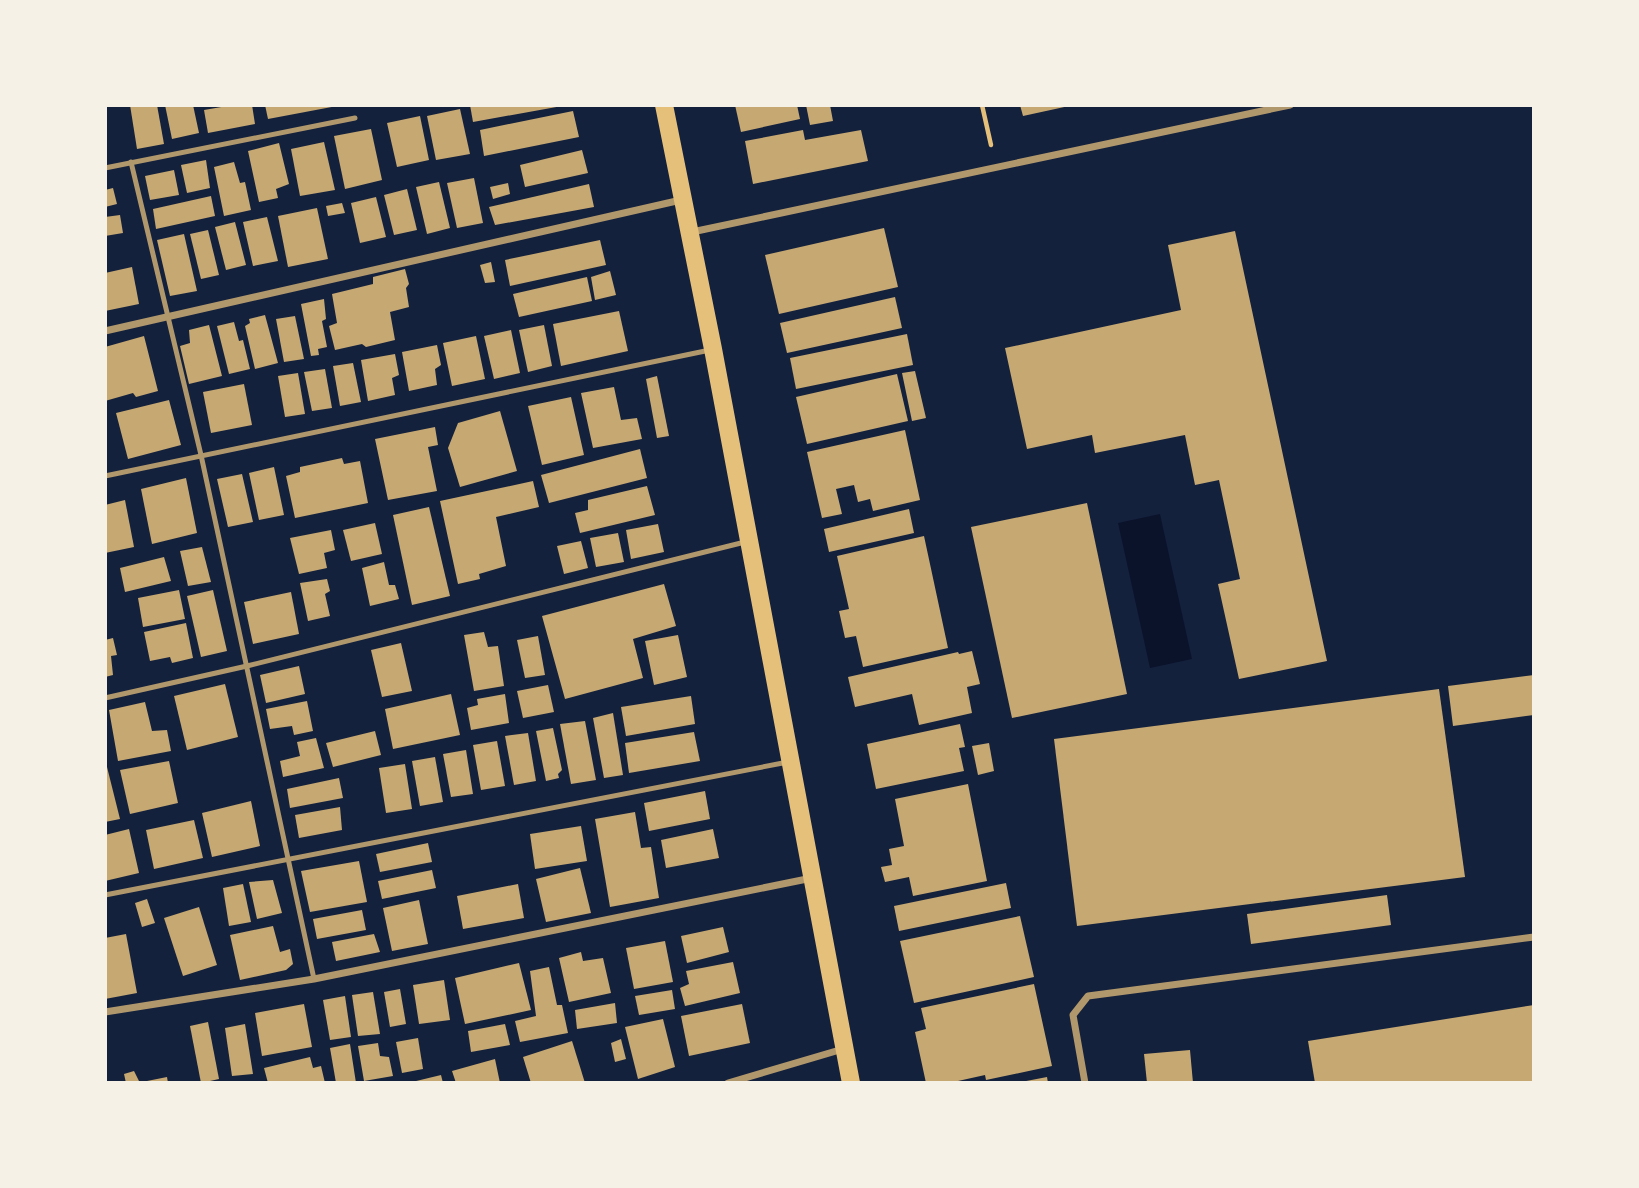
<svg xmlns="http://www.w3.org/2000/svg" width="1639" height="1188" font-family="Inter,sans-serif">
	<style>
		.water { fill: #0b132b }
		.building { fill: #c6a872 }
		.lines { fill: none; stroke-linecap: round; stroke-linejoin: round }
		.path { stroke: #e5c07b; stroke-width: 4.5 }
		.service { stroke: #b1986c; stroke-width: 5 }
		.minor { stroke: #b1986c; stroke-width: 7 }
		.primary { stroke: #e5c07b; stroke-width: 18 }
	</style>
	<rect width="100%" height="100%" fill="#14213d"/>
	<polygon class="water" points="1160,514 1192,659 1150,668 1118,523"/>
	<g class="building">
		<polygon points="130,105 157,105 164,144 137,149"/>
		<polygon points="165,105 193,105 199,133 172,139"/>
		<polygon points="233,105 252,105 255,124 208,133 204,110"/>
		<polygon points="265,105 337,105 337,106 268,119"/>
		<polygon points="470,105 562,105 562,106 473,122"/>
		<polygon points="735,105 797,105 800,119 741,132"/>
		<polygon points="806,105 830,105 833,121 810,125"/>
		<polygon points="1020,105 1069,105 1069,106 1023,116"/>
		<polygon points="460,109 470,154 436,160 427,116"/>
		<polygon points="573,111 579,137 484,156 480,130"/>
		<polygon points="420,116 429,160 397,167 387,123"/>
		<polygon points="371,129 382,180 345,189 334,136"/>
		<polygon points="803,130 805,140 861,130 868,161 753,184 745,141"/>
		<polygon points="324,142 335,190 300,196 291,149"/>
		<polygon points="279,143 289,184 276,189 278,198 259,202 248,151"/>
		<polygon points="582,150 588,173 525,187 520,165"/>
		<polygon points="206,160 210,188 187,193 181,165"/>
		<polygon points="234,162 240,183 245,182 251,210 224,216 214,167"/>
		<polygon points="174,170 179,195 150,200 145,176"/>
		<polygon points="474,178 483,223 457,228 447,183"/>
		<polygon points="439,182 450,228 427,234 416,187"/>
		<polygon points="508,183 510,194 493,199 490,187"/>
		<polygon points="589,184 594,207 495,225 489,207"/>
		<polygon points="113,188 117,204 105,207 105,190"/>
		<polygon points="407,189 417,230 394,235 384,195"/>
		<polygon points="211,196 215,216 156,229 153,209"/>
		<polygon points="376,197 386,237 360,243 351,203"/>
		<polygon points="342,203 345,213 328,216 326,206"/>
		<polygon points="317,208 328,259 288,267 278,216"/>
		<polygon points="120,215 123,233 105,236 105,217"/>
		<polygon points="267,217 278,261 253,266 243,222"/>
		<polygon points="235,222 246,265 226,270 215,227"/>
		<polygon points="884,228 898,287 779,314 765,255"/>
		<polygon points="208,230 219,275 201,279 190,234"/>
		<polygon points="1235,231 1327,661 1239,679 1218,584 1240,579 1219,480 1195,485 1185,435 1095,453 1092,435 1027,449 1005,348 1181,310 1168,245"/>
		<polygon points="184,234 197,291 170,296 157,240"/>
		<polygon points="600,240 606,265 510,286 505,260"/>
		<polygon points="491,262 495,282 485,283 480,265"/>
		<polygon points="132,267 139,304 105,311 105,273"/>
		<polygon points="405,269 409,284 406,288 409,307 390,312 395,340 366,347 362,344 335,350 329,326 337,323 332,294 373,284 373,277"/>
		<polygon points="610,271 616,295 595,300 591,277"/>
		<polygon points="587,277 592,301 519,317 513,294"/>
		<polygon points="895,297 902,328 787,353 780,323"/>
		<polygon points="324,299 326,319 322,321 327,347 318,349 319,355 311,356 301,304"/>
		<polygon points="619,311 628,351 561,366 553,324"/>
		<polygon points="265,315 278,363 255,369 245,326 250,323 249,319"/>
		<polygon points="295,316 304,359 284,362 276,319"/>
		<polygon points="234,322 239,341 243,340 250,369 229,374 217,326"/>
		<polygon points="209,325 222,376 189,384 180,346 190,343 189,330"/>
		<polygon points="544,325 552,366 528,372 519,330"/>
		<polygon points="511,330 520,373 494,379 484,336"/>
		<polygon points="907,334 913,365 796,389 790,358"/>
		<polygon points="144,336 158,391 136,397 133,393 105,401 105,347"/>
		<polygon points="476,336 485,379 452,386 443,343"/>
		<polygon points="437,345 441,365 435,369 437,385 409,391 402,352"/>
		<polygon points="395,354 399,375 392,378 395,395 368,401 361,360"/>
		<polygon points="353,363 361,402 340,406 333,366"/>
		<polygon points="325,369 332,408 312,411 304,372"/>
		<polygon points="915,371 926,418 912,421 902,373"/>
		<polygon points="298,373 305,414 285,417 278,376"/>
		<polygon points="897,374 908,421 807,444 796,397"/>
		<polygon points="657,376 669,436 657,438 646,379"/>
		<polygon points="244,384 252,425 211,433 203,392"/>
		<polygon points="614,387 621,420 637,418 642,439 593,448 581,393"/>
		<polygon points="571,397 584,455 542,465 528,406"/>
		<polygon points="169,400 181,445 128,459 116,413"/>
		<polygon points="500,411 517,471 460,487 448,448 458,423"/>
		<polygon points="435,427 438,445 428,447 437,491 388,500 375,439"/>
		<polygon points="905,430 920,500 873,511 870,499 858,502 854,485 836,489 842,514 822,518 807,452"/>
		<polygon points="640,449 647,478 549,503 541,475"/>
		<polygon points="342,458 344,464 360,461 368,503 295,518 286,476 300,472 300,467"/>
		<polygon points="274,467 284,515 259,520 249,473"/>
		<polygon points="242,474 253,522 228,527 217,479"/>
		<polygon points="186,478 197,533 152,544 141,489"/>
		<polygon points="533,481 539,507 496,517 506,566 479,574 480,579 458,584 440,501"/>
		<polygon points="647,486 655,515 580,533 575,513 588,510 588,500"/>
		<polygon points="125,500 134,547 105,553 105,505"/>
		<polygon points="1087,503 1127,694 1012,718 971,527"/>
		<polygon points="429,507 450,596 412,605 393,515"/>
		<polygon points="909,509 914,533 829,552 824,529"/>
		<polygon points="375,523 382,554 351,561 343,530"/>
		<polygon points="658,524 664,552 631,559 626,530"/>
		<polygon points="331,530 335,550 324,553 327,568 299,574 290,538"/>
		<polygon points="618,533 624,562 596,567 590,538"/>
		<polygon points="924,536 948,648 863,667 856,636 845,638 839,611 849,609 837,556"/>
		<polygon points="581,541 588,568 564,574 557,546"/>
		<polygon points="202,547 211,582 188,586 180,551"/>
		<polygon points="164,557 171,581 125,592 120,568"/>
		<polygon points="384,562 389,585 395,585 399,599 370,606 362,568"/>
		<polygon points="327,579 330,591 325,594 330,616 308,621 300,583"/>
		<polygon points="664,584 676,626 633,639 643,678 565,699 542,616"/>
		<polygon points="179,590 185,619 143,627 138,598"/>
		<polygon points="213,590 227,651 201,657 187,596"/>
		<polygon points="291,592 299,634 253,644 244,602"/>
		<polygon points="186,623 193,658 172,663 170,657 150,661 144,632"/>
		<polygon points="484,632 488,647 498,646 504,686 474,691 464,635"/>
		<polygon points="678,635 687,677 654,685 645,641"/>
		<polygon points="538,636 545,675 525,678 517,640"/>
		<polygon points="113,638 117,655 111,656 113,675 105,677 105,640"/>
		<polygon points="401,643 412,691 382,697 371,650"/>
		<polygon points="972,651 980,684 967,687 972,713 919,725 912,694 855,707 848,677 958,652 959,654"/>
		<polygon points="299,666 305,694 266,703 260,675"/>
		<polygon points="1534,675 1534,715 1453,726 1448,686"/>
		<polygon points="225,684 238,737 187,750 174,696"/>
		<polygon points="548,685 554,712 523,718 517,691"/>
		<polygon points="1439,689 1465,877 1077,926 1054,739"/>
		<polygon points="451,694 460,735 393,749 385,709"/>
		<polygon points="505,694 509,723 471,730 467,708 478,705 477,699"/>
		<polygon points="691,696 695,724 626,736 621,707"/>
		<polygon points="307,701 313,731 294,735 292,726 270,729 266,709"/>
		<polygon points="145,702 152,731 167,730 171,751 118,761 109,710"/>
		<polygon points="613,713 623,775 604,778 593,718"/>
		<polygon points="585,721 596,780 571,784 560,724"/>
		<polygon points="960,724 965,747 959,748 964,771 876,789 867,744"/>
		<polygon points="553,728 562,770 558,774 559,778 546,781 536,731"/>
		<polygon points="375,731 381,755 333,767 326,743"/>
		<polygon points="694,732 700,761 629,773 625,743"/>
		<polygon points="528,733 536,781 514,785 505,736"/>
		<polygon points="316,738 324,768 283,777 280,761 300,756 297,742"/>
		<polygon points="497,741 505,786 481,790 473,745"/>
		<polygon points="989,743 994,771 978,775 972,746"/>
		<polygon points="466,750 473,794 451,797 443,754"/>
		<polygon points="435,757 443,802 420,806 412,761"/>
		<polygon points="105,759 120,819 105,822"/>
		<polygon points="169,761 178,803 130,814 120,770"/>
		<polygon points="405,764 412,809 386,813 379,768"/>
		<polygon points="339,778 343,798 290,808 287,789"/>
		<polygon points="968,784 987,881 913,896 909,877 885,882 881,867 892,865 889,849 904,846 895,799"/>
		<polygon points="705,791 710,819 649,831 644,803"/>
		<polygon points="251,801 260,846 212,857 202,813"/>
		<polygon points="340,807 342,830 299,838 295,815"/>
		<polygon points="635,812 641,848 651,847 659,898 610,907 595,819"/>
		<polygon points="194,820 203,858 154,869 146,830"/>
		<polygon points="581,826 587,861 535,869 530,834"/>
		<polygon points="129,829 139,873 105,881 105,835"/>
		<polygon points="713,829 719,858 666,868 661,840"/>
		<polygon points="428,843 432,862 380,872 376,854"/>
		<polygon points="359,861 367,902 310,912 301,871"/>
		<polygon points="580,868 591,913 546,922 536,879"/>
		<polygon points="432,870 436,888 382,899 378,881"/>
		<polygon points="273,880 282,913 257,919 249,882"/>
		<polygon points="1006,883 1011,908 899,931 894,906"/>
		<polygon points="243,884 251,922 229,926 223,888"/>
		<polygon points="518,884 524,918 463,929 457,896"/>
		<polygon points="1387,895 1391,925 1251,944 1247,914"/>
		<polygon points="147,899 155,923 142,927 135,903"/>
		<polygon points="419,900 428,944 392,951 383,908"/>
		<polygon points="199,907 217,965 183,976 164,918"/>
		<polygon points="362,910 366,930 317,939 313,919"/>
		<polygon points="1020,916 1034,977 914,1003 900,941"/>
		<polygon points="273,926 280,952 290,949 293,964 286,970 240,980 230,935"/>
		<polygon points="723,927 729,952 687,963 681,936"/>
		<polygon points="126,934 137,993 105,999 105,938"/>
		<polygon points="374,934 380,952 336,961 332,942"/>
		<polygon points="665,941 673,982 634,989 626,948"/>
		<polygon points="581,952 583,961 603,958 611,993 569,1002 559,958"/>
		<polygon points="733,962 740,993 685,1006 680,988 689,984 686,971"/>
		<polygon points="519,963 531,1010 465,1024 455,978"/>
		<polygon points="549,967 557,1005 562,1005 568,1033 520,1042 515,1021 536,1016 530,971"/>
		<polygon points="444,980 450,1020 419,1024 413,985"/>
		<polygon points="1034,984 1052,1066 986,1080 985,1075 949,1083 926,1083 915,1032 926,1029 921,1008"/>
		<polygon points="400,989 406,1024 390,1027 384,992"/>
		<polygon points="672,990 675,1009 639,1015 635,996"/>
		<polygon points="373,992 380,1034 358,1036 352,995"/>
		<polygon points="345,996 351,1037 330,1040 323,1000"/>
		<polygon points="615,1003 617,1023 577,1029 575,1010"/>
		<polygon points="304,1004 312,1047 262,1056 255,1013"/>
		<polygon points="742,1004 750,1043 689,1056 681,1016"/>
		<polygon points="1534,1005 1534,1083 1315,1083 1308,1041"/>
		<polygon points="663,1019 675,1067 638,1079 625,1027"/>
		<polygon points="208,1022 219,1079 201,1083 190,1026"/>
		<polygon points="245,1024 253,1074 232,1076 225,1028"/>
		<polygon points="505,1024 510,1045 471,1052 468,1031"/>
		<polygon points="418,1038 423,1069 402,1073 396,1042"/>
		<polygon points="621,1039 626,1059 615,1062 611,1043"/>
		<polygon points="572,1041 585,1083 531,1083 523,1057"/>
		<polygon points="378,1043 380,1056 389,1057 393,1076 364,1081 358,1046"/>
		<polygon points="350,1044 356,1083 336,1083 330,1048"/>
		<polygon points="1190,1050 1193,1083 1147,1083 1144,1054"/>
		<polygon points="310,1057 313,1068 321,1066 325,1083 268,1083 264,1068"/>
		<polygon points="495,1059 500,1083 456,1083 452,1071"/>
		<polygon points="134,1071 140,1083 126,1083 124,1074"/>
		<polygon points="441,1075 443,1083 412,1083 412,1082"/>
		<polygon points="167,1077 168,1083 142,1083 142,1082"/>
		<polygon points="1047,1077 1048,1083 1021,1083 1021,1082"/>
	</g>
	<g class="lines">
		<polyline class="path" points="982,105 991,145"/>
		<g class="service">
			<polyline points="131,162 201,455 314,979"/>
			<polyline points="105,168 355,118"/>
			<polyline points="105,476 710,350"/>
			<polyline points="105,698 247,666 745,542"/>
			<polyline points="105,895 788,762"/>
		</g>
		<g class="minor">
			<polyline points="692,232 1290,105"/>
			<polyline points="105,331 681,200"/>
			<polyline points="105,1012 314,979 812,878"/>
			<polyline points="728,1083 843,1049"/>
			<polyline points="1085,1083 1073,1015 1088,996 1534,937"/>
		</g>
		<polyline class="primary" points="664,105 713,349 851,1083"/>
	</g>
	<rect width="1639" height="1188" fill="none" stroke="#f6f1e7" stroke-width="214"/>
</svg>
